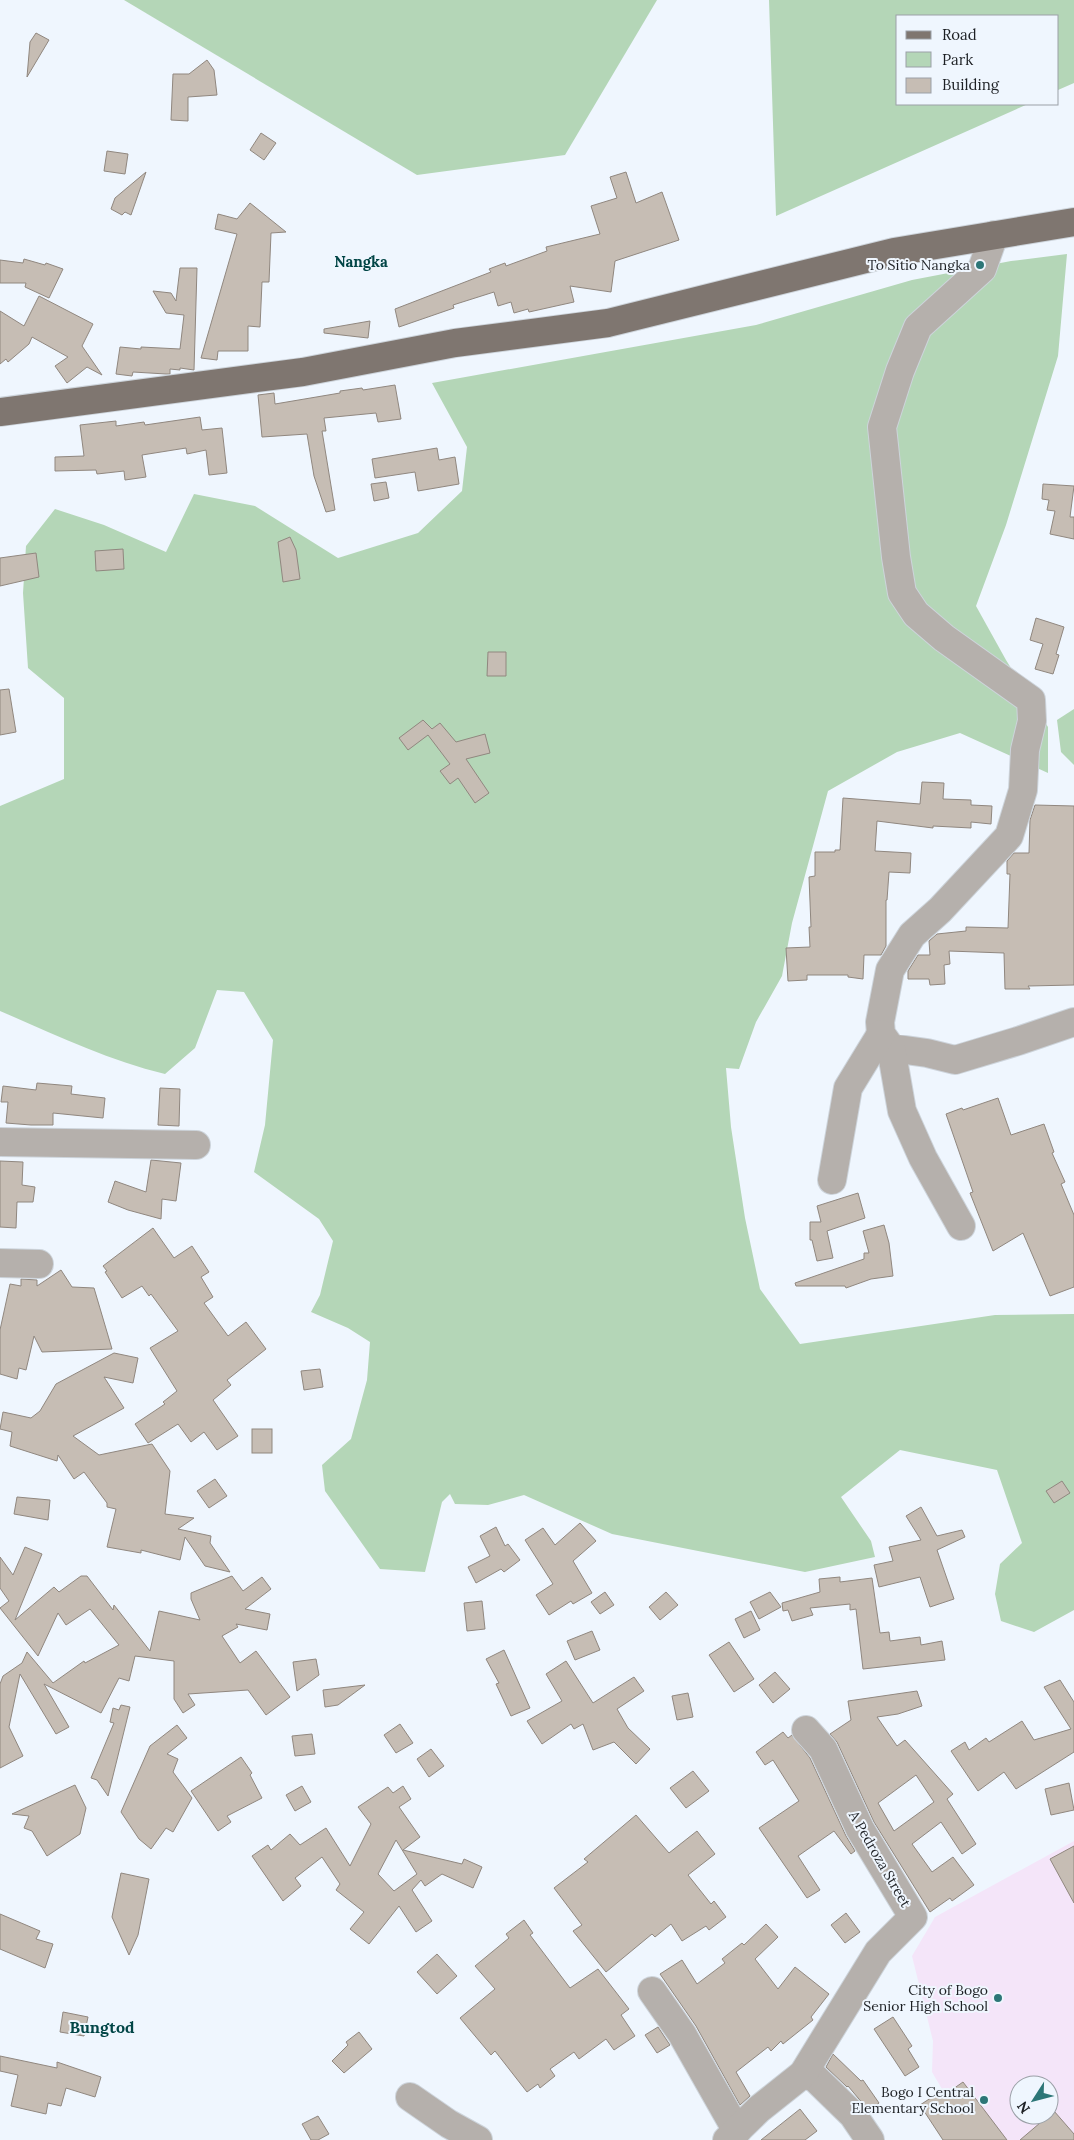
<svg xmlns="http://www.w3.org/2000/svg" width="1074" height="2140" font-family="Lora,serif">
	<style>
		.education { fill: #f4e5f9; fill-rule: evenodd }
		.green { fill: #b4d6b7 }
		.building { fill: #c6bdb4; stroke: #90877f; fill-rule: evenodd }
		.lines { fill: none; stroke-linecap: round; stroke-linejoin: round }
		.minor-casing { stroke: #cdd4db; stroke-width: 30 }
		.major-casing { stroke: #cdd4db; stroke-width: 30 }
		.minor { stroke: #b5b0ac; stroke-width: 28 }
		.major { stroke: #7f7670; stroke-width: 28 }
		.poi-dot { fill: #2c7677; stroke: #eff6fe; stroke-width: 2 }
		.labels { text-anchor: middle; stroke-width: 4; stroke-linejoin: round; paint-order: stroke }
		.poi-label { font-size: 14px; fill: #1d2024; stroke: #eff6fe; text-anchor: end }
		.street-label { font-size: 14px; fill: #1d2024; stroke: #eff6fe }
		.neighbourhood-label { font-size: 15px; font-weight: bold; fill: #014546; stroke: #eff6fe }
		.quarter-label { font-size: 16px; font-weight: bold; fill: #014546; stroke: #eff6fe }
	</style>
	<rect width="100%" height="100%" fill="#eff6fe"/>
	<path class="education" d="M 1074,1841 L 1074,2140 L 972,2140 L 932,2072 L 933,2041 L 912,1956 L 935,1917 ZM 1019,2085 L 1049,2085 L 1049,2115 L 1019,2115 Z"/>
	<g class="green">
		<polygon points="124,0 657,0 565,155 417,175"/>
		<polygon points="769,0 1074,0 1074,83 1058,90 1058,16 898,16 898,104 1028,104 776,216"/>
		<path d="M 1067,254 L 1058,356 L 1006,525 L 976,606 L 1006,660 L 1048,727 L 1048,773 L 960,733 L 897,752 L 828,791 L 792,923 L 782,976 L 756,1022 L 739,1069 L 726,1068 L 731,1127 L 745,1218 L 760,1289 L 800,1344 L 995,1315 L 1074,1314 L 1074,1610 L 1034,1632 L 1001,1621 L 995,1594 L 1000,1564 L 1022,1543 L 997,1470 L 900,1450 L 841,1497 L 871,1541 L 875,1557 L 805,1572 L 612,1534 L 524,1495 L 488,1505 L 455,1504 L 450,1494 L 442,1502 L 425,1572 L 380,1569 L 325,1491 L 322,1465 L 351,1439 L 367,1380 L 370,1342 L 348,1328 L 311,1312 L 320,1295 L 333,1241 L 319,1219 L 254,1172 L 265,1125 L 273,1040 L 244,992 L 217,990 L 195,1048 L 165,1074 C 107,1060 54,1034 0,1011 L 0,806 L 64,779 L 64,698 L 28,668 L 23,593 L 26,546 L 55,509 L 104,525 L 166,552 L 194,494 L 255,506 L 338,558 L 418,533 L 462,491 L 467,447 L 432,383 L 756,325 L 912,280 L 1011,261 Z"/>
		<polygon points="1074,709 1074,765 1061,752 1057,720"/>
	</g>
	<g class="building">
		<polygon points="36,33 49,40 27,77 30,42"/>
		<polygon points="207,60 214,70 217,95 188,97 188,121 171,120 173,74 189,74"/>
		<polygon points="261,133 276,143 264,160 250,150"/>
		<polygon points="107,151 128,154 125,174 104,171"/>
		<polygon points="146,172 131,215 125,212 122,215 111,209 115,198"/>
		<polygon points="626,172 636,203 662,192 679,240 615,261 611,292 570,286 574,302 529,312 528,309 514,313 511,302 498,306 494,292 453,305 454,308 399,327 395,309 491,272 489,269 505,263 506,266 547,251 546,247 600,234 591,206 617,198 610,177"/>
		<polygon points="250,203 286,232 271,233 269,282 262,282 260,327 248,326 248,351 218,351 217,360 201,358 237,234 215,229 218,214 237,219"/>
		<polygon points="24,259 45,265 46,263 63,269 49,298 25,287 26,283 0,283 0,260 23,263"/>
		<polygon points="180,268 197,268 194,370 180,368 180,370 170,369 170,374 166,374 133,372 132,376 116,374 120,347 141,349 141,347 180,349 184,315 166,313 153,291 171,293 176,301"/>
		<polygon points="39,296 93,324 82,346 102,375 87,367 67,383 55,366 68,357 32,337 29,344 8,362 6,359 0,364 0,311 24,326"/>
		<polygon points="370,321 368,338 324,333 324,329"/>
		<polygon points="395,385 401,419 378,422 376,413 324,418 326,431 322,431 335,510 326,512 314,476 307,434 262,437 258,395 274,393 275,404 340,393 340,391 362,388 363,390"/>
		<polygon points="200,417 202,430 222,428 227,473 209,475 206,450 187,454 186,448 142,455 146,477 125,480 124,471 97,474 96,470 55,471 55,457 84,456 80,425 116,421 116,426 144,422 145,425"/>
		<polygon points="437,448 439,460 455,457 459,484 418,491 415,472 375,478 372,459"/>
		<polygon points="386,482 389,498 374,501 371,484"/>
		<polygon points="1043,484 1074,486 1070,517 1074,517 1074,539 1050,534 1055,511 1047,510 1049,500 1042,499"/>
		<polygon points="290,537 296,550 300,579 283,582 278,542"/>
		<polygon points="123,549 124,569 96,571 95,551"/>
		<polygon points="36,553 39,577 0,586 0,558"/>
		<polygon points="1036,618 1064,627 1056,654 1059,655 1053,674 1035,669 1043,644 1030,640"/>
		<polygon points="488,652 506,652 506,676 487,676"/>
		<polygon points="9,689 16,732 0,735 0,690"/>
		<polygon points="423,720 432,729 440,723 456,742 485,734 490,753 466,759 489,793 475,803 458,778 450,784 440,771 450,764 428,735 408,750 399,738"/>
		<polygon points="922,782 944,783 943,799 971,800 971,805 992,806 991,824 971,822 971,828 933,826 933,828 877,821 875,851 911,853 910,873 889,872 887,900 886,900 886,946 881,955 864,955 863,979 848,977 848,975 807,975 807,980 788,981 786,948 810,947 809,927 811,927 809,877 815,876 815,852 835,852 835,850 840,850 843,798 920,804"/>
		<polygon points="1035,805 1074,806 1074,985 1028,986 1030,989 1005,989 1004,953 949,951 950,964 944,965 945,984 930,985 929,979 908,979 908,971 918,955 930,955 929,941 937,934 966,931 966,927 1008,928 1010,874 1007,874 1007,861 1014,853 1029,853 1030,820"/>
		<polygon points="37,1083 72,1086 71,1094 105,1098 103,1118 53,1113 53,1125 31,1125 6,1123 8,1102 1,1102 3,1086 36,1090"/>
		<polygon points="160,1088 180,1089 179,1126 158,1125"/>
		<polygon points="998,1098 1011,1135 1044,1124 1054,1152 1052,1153 1065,1182 1061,1184 1074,1215 1074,1287 1050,1296 1023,1233 993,1251 970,1193 973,1192 946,1114 962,1108 963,1110"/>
		<polygon points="151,1160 181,1163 176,1201 162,1199 161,1219 128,1210 108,1202 115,1181 146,1192"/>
		<polygon points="0,1161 23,1162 22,1185 35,1187 33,1202 17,1202 16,1228 0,1227"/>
		<polygon points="858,1193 865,1218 827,1231 833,1258 817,1261 812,1240 810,1240 810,1222 821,1222 817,1206"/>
		<polygon points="884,1225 889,1243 893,1276 871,1279 846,1288 845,1286 796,1286 795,1283 864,1259 864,1253 869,1253 863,1231"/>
		<polygon points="153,1228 174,1258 192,1246 209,1272 201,1277 213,1297 204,1303 228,1336 246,1322 266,1349 227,1380 231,1385 213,1400 238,1436 217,1450 204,1432 191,1442 178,1424 148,1443 135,1424 165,1404 163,1402 177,1391 150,1348 178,1331 151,1294 149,1296 142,1286 122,1298 105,1272 107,1271 103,1266"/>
		<polygon points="61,1270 72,1287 94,1288 112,1349 42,1352 34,1336 26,1370 19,1368 17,1379 0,1374 0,1330 10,1284 21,1286 21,1279 37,1280 37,1286"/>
		<polygon points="114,1353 138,1358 133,1383 104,1377 124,1408 73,1436 99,1455 152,1444 170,1471 165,1514 194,1518 178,1529 211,1536 210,1543 230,1572 205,1566 185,1537 180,1560 141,1550 141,1553 107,1547 116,1509 107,1507 107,1503 84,1472 74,1479 58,1455 57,1461 10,1446 12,1432 0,1429 3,1412 31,1418 40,1411 56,1384"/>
		<polygon points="320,1369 323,1387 304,1390 301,1371"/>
		<rect x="252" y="1429" width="20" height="24"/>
		<polygon points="215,1479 227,1496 209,1508 197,1491"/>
		<polygon points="1062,1481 1070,1493 1054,1503 1046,1491"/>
		<polygon points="17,1497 50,1500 48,1520 14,1514"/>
		<polygon points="921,1507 937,1536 962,1530 965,1537 937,1550 954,1599 930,1607 920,1577 879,1587 874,1565 893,1561 889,1547 921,1540 906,1516"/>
		<polygon points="580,1523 596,1541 573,1561 592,1593 573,1604 571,1601 549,1615 536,1595 553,1584 525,1540 543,1528 555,1545"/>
		<polygon points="496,1527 505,1546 508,1544 520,1560 504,1572 501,1569 476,1583 468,1567 490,1556 480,1536"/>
		<polygon points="25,1547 42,1554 15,1620 54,1587 59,1592 81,1576 87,1576 113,1610 114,1605 150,1651 159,1611 200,1620 191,1599 191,1593 232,1576 243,1591 262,1577 271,1589 245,1609 270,1614 267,1630 236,1624 238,1627 222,1636 240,1663 256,1651 290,1697 266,1715 248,1690 188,1694 195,1705 183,1713 174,1699 174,1661 135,1656 129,1681 119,1678 101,1713 44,1684 69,1727 56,1734 20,1674 9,1727 23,1756 0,1768 0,1684 3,1676 22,1663 27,1652 53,1683 84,1661 85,1663 119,1645 90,1609 66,1625 58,1613 38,1656 0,1608 9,1601 0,1588 0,1557 13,1575"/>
		<polygon points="840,1577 840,1582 872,1578 880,1633 889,1632 890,1641 920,1637 921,1645 942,1641 945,1660 863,1669 856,1609 850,1610 850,1604 810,1608 813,1615 792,1621 788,1610 783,1611 782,1603 820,1592 819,1579"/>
		<polygon points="605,1592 614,1605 600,1614 591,1602"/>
		<polygon points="666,1592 678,1605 660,1620 649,1607"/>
		<polygon points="770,1592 781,1607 759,1619 750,1602"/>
		<polygon points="482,1601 485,1629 467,1631 464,1603"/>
		<polygon points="751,1611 760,1630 744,1638 735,1619"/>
		<polygon points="592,1631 600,1650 575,1660 567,1641"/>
		<polygon points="729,1642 754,1679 734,1692 709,1655"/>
		<polygon points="504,1650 530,1708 511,1716 496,1684 499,1683 486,1659"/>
		<polygon points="316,1659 319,1675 297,1691 293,1662"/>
		<polygon points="566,1661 593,1703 634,1677 644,1691 617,1709 628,1728 650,1749 636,1764 614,1742 593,1750 583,1724 574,1729 571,1724 542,1744 527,1721 562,1701 546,1674"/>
		<polygon points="775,1672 790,1689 773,1703 759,1685"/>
		<polygon points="1060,1680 1074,1702 1074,1752 1016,1789 1004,1772 978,1791 951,1751 965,1742 969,1750 986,1738 989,1742 1022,1721 1034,1740 1071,1729 1044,1687"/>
		<polygon points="365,1685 338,1705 325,1707 323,1690"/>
		<path d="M 917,1691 L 922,1706 L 898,1714 L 877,1717 L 897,1746 L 905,1740 L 953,1794 L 947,1799 L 976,1844 L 962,1854 L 941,1822 L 912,1844 L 932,1872 L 953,1857 L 974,1885 L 952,1901 L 950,1898 L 930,1912 L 874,1822 L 837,1742 L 830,1734 L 851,1720 L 848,1701 ZM 916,1775 L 934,1802 L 894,1831 L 878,1803 Z"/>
		<polygon points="688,1693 693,1717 677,1720 672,1696"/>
		<polygon points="121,1705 130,1707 108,1796 97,1780 91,1778 114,1723 110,1722 113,1708 119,1710"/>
		<polygon points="400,1724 413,1743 396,1753 384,1735"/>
		<polygon points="177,1725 187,1738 167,1754 178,1759 173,1772 192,1798 173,1832 166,1828 151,1849 139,1839 121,1812 150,1746"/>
		<polygon points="783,1732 788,1738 792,1735 810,1758 846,1836 855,1851 851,1854 834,1831 798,1856 820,1890 807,1898 759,1828 799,1801 773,1760 765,1765 756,1752"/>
		<polygon points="312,1734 315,1754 295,1756 292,1736"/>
		<polygon points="431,1749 444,1766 429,1777 417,1759"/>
		<polygon points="241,1757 252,1773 250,1775 262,1798 227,1816 231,1822 218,1831 191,1791"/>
		<polygon points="693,1771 709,1791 686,1808 670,1788"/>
		<polygon points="1069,1783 1074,1810 1051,1815 1045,1789"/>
		<polygon points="75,1785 86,1808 80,1834 47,1856 32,1831 24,1828 29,1816 12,1814"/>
		<polygon points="302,1786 311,1802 295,1811 286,1795"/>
		<path d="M 403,1786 L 411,1799 L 399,1807 L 420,1837 L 403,1850 L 462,1864 L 464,1859 L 482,1867 L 473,1888 L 442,1874 L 425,1886 L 421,1880 L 412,1890 L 432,1921 L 416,1932 L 399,1906 L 369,1944 L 350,1929 L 364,1912 L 336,1890 L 340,1884 L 322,1857 L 295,1878 L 301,1886 L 283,1901 L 252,1856 L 268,1845 L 271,1850 L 290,1834 L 300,1845 L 326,1828 L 350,1866 L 371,1824 L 358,1807 L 388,1787 L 393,1793 ZM 396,1840 L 417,1874 L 394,1891 L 378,1874 Z"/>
		<polygon points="636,1815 669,1853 697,1831 715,1854 688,1875 711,1904 714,1901 726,1917 709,1930 706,1926 682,1941 671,1924 655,1937 652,1934 606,1972 573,1931 582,1925 554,1888 588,1862 584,1859"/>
		<polygon points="1074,1846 1074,1903 1050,1859"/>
		<polygon points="121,1873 149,1879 138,1935 129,1955 112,1917"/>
		<polygon points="846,1913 860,1932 845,1943 831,1925"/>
		<polygon points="0,1914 40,1931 36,1939 53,1944 45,1968 0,1949"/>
		<polygon points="524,1920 533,1933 530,1935 570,1988 598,1969 629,2009 621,2015 635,2036 614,2050 606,2039 579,2059 574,2052 550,2069 555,2076 540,2088 538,2084 527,2092 495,2051 491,2055 460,2018 495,1989 475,1966 509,1938 506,1934"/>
		<polygon points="766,1924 778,1937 755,1959 778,1989 795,1967 829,1994 811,2017 813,2020 783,2044 781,2041 771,2051 768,2047 736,2072 750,2096 740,2105 696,2026 660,1974 682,1960 697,1984 725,1963 722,1959 742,1943 744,1945"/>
		<polygon points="437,1954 457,1976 437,1994 417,1972"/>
		<polygon points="63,2012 88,2017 84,2036 60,2032"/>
		<polygon points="893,2017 912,2046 908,2049 919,2067 905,2076 874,2029"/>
		<polygon points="658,2027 670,2045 657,2053 645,2035"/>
		<polygon points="359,2032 372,2049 344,2073 332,2061 348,2045 346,2042"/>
		<polygon points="833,2054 861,2081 863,2080 879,2103 869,2111 848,2086 847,2087 826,2067"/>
		<polygon points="0,2056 57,2068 57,2062 101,2077 95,2097 66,2088 61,2106 48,2103 46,2114 11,2106 18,2075 0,2071"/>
		<polygon points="963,2082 1007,2140 943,2140 920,2105 940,2092 943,2096"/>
		<polygon points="800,2109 817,2131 805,2140 761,2140"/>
		<polygon points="1054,2111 1074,2134 1074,2140 1020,2140"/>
		<polygon points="318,2116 329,2134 318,2140 311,2140 302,2124"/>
	</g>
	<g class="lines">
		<defs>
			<g id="minor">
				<polyline points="994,235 982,269 918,327 900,371 882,427 896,557 902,593 916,614 944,638 1031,700 1032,721 1025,750 1023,790 1009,836 940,910 912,935 890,970 880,1022 881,1034 891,1048 927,1053 955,1060 1018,1041 1074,1022"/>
				<polyline points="891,1048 902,1111 923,1158 961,1226"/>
				<polyline points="0,1142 196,1145"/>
				<polyline points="832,1180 848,1088 881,1034"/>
				<polyline points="0,1263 39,1264"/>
				<polyline points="652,1991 682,2034 737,2131"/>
				<polyline points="803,2074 815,2078 853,2115 870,2140"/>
				<polyline points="410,2097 449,2124 478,2140"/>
				<polyline points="727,2140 759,2109 803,2074 878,1952 913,1917 860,1829 823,1749 806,1730"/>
			</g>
			<polyline id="major" points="0,412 303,372 455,343 608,323 894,252 1074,222"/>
		</defs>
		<use href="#minor" class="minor-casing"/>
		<use href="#major" class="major-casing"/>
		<use href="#minor" class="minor"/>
		<use href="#major" class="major"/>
	</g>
	<g class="poi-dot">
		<circle cx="980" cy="265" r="5"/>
		<circle cx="998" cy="1998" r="5"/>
		<circle cx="984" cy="2100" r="5"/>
	</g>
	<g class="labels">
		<g class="poi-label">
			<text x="970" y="270">To Sitio Nangka</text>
			<text x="988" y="1995">City of Bogo<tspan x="988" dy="16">Senior High School</tspan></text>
			<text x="974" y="2097">Bogo I Central<tspan x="974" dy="16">Elementary School</tspan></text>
		</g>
		<g class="street-label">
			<text transform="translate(880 1859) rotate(60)" y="5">A Pedroza Street</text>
		</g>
		<g class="neighbourhood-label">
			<text x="361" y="267">Nangka</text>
		</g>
		<g class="quarter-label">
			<text x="102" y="2033">Bungtod</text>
		</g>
	</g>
	<rect x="896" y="15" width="162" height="90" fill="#eff6fe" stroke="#9ba0a7"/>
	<rect x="906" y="31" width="25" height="8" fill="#7f7670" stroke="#9ba0a7"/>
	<text x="942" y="40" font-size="15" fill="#1d2024">Road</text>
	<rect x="906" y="52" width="25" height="15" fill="#b4d6b7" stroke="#9ba0a7"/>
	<text x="942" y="65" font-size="15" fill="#1d2024">Park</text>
	<rect x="906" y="78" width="25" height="15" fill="#c6bdb4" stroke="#9ba0a7"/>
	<text x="942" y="90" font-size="15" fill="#1d2024">Building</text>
	<g transform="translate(1034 2100) rotate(234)"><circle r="24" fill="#eff6fe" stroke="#9ba0a7"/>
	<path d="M0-4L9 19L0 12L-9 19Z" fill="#2c7677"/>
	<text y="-8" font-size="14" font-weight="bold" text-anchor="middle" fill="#1d2024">N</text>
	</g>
</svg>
